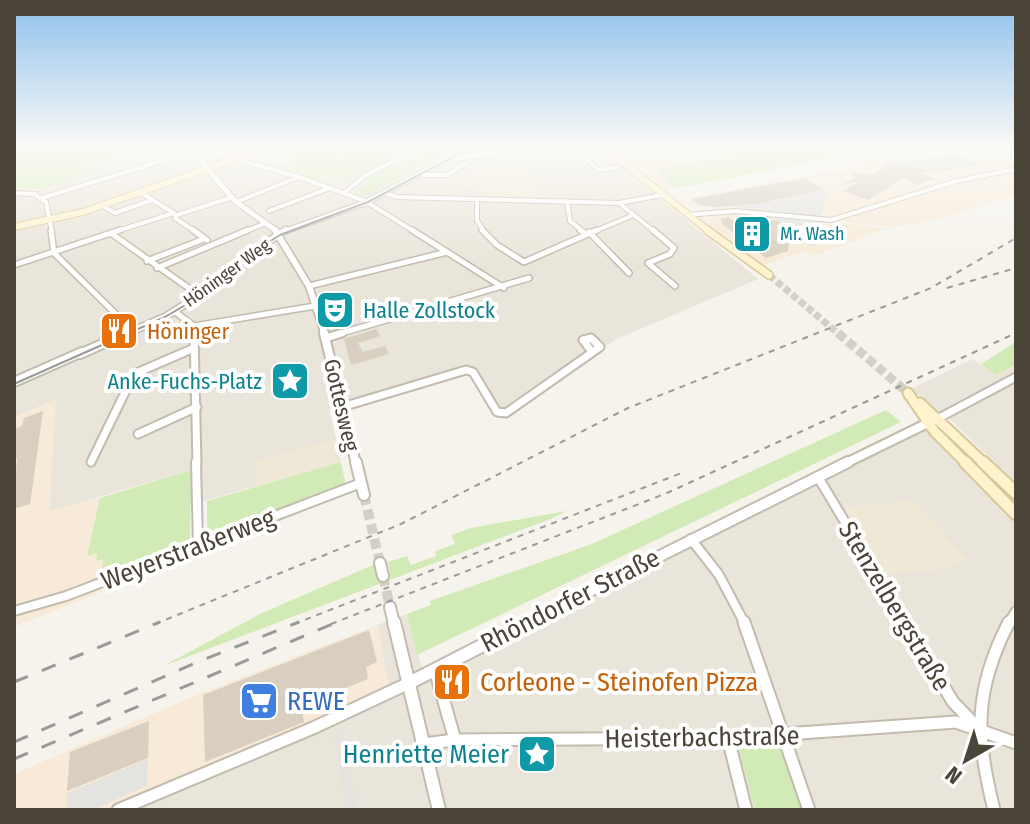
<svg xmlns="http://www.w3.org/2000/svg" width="1030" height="824" font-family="'Fira Sans Condensed',sans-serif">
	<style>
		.residential { fill: #eae5da }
		.commercial { fill: #f7ead8 }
		.education { fill: #efe8d6 }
		.green { fill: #d2eab5 }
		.parking { fill: #e5e3e0 }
		.building { fill: #d8cfc1 }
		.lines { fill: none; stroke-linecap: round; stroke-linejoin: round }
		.tertiary-tunnel { stroke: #d4d0c8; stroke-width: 10; stroke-dasharray: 10 5; stroke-linecap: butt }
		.secondary-tunnel-far1 { stroke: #d4d0c8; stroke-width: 7; stroke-dasharray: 7 3; stroke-linecap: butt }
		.secondary-tunnel { stroke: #d4d0c8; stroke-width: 9; stroke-dasharray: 9 4; stroke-linecap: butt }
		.minor-far4-casing { stroke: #c2bbae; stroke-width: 6 }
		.minor-far3-casing { stroke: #c2bbae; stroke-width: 8 }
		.minor-far2-casing { stroke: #c2bbae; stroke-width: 11 }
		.minor-far1-casing { stroke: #c2bbae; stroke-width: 12 }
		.minor-casing { stroke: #c2bbae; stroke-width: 15 }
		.tertiary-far4-casing { stroke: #c2bbae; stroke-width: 7 }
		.tertiary-far3-casing { stroke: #c2bbae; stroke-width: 9 }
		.tertiary-far2-casing { stroke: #c2bbae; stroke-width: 12 }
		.tertiary-far1-casing { stroke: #c2bbae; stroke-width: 14 }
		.tertiary-casing { stroke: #c2bbae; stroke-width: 16 }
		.secondary-far3-casing { stroke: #d6c79b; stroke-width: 8 }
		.secondary-far2-casing { stroke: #d6c79b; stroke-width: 10 }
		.secondary-far1-casing { stroke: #d6c79b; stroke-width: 13 }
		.secondary-casing { stroke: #d6c79b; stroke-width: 15 }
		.minor-far4 { stroke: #fff; stroke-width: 4 }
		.minor-far3 { stroke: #fff; stroke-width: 5 }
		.minor-far2 { stroke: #fff; stroke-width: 7 }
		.minor-far1 { stroke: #fff; stroke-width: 8 }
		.minor { stroke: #fff; stroke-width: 11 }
		.tertiary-far4 { stroke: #fff; stroke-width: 5 }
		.tertiary-far3 { stroke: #fff; stroke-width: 6 }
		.tertiary-far2 { stroke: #fff; stroke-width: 8 }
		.tertiary-far1 { stroke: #fff; stroke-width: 10 }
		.tertiary { stroke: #fff; stroke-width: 12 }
		.secondary-far3 { stroke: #fff3cd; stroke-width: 6 }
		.secondary-far2 { stroke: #fff3cd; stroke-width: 7 }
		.secondary-far1 { stroke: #fff3cd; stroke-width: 9 }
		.secondary { stroke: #fff3cd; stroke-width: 11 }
		.tram { stroke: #9a9a9a; stroke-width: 2 }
		.rail-far1 { stroke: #9a9a9a; stroke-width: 2; stroke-dasharray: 6 6; stroke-linecap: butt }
		.rail { stroke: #9a9a9a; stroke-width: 3; stroke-dasharray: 15 15; stroke-linecap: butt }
		.labels { text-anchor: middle; stroke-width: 8; stroke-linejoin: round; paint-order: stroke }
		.far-culture-label { font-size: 18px; fill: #0d838f; stroke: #fff; text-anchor: start }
		.far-street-label { font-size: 18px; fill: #4b4439; stroke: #fff }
		.culture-label { font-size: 22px; fill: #0d838f; stroke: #fff; text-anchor: start }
		.food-label { font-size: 22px; fill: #c56008; stroke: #fff; text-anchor: start }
		.street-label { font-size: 22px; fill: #4b4439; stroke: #fff }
		.near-street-label { font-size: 26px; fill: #4b4439; stroke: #fff }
		.near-food-label { font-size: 26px; fill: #c56008; stroke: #fff; text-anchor: start }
		.near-shop-label { font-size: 26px; fill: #366cbe; stroke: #fff; text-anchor: start }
		.near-culture-label { font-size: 26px; fill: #0d838f; stroke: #fff; text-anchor: end }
	</style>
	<rect width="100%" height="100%" fill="#f6f3ec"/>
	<g class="residential">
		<polygon points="142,149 356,149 342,154 297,159 277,168 317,181 405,152 396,149 600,149 758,279 615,340 500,413 472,367 329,409 341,462 189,505 190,470 49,512 55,400 14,417 14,183 20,188 33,191 84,174 77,169"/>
		<polygon points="973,359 996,375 1016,366 1016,483 952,421 911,389"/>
		<polygon points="920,421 1016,520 1016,810 111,810 389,687 377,625 407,614 425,680"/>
	</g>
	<g class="commercial">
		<polygon points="613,149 648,149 660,157 666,156 680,165 656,172 676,188 663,191"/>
		<polygon points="957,150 1016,155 1016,194 935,221 892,227 688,206 681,200 837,170 843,172 868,161 915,152"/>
		<polygon points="735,213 823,224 837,222 886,229 813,256 804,251 765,265 743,254 700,220 718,214"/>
		<polygon points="56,400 49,511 100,498 87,555 98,553 104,559 101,592 14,627 14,417"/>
		<polygon points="377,625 389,687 111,810 14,810 14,774 199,694"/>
	</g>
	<g class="education">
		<polygon points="658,149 734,149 739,152 680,165"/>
		<polygon points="513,163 536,178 541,188 542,198 479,197 480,191 451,182 489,167"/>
		<polygon points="335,439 341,462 256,486 254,461"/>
		<polygon points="915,501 967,560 943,569 885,575 844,507"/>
	</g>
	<g class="green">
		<path d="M 14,149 L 142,149 L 78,169 L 85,174 C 64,181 32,198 14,183 Z"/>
		<polygon points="275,149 329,149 342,154 356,149 407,152 349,180 332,174 317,181 276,168 296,159 276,154 280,152"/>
		<polygon points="753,149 824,149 838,157 676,188 656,171"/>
		<polygon points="429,150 446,154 367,195 359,191 375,176"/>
		<polygon points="1016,342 1016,365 996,375 981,364"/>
		<polygon points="886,410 901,422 417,655 407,614 431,605 430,601 592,544"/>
		<polygon points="341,462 346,486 207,539 207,501"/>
		<polygon points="191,470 190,545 102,578 103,559 96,561 97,553 87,556 100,498"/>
		<polygon points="566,511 553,518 163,666 262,613 373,565 377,578 390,573 388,562 407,556 411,565 436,556 435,551 455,544 451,535 471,528"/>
		<polygon points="781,746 802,810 755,810 739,749"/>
	</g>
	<g class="parking">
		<polygon points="823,189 828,191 820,218 734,206 782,200 780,197"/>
		<polygon points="744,214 821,223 817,246 809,246 774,218 755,221"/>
		<polygon points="171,318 183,326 140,346 131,336"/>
		<polygon points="343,733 356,810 346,810 335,736"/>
		<polygon points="148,759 147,786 92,810 66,810 67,793"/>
	</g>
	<g class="building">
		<polygon points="959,155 981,166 921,173 935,179 917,185 902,178 868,200 843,191 860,181 843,185 855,177 850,175 856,172 866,175 875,173 885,166 879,164"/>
		<polygon points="804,178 823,189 763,203 719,207 699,205 692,199"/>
		<polygon points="728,217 737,223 777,220 804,241 789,244 788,251 766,258 722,224 721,219"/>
		<polygon points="376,329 380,336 358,343 363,352 385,346 389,354 351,365 344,339"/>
		<polygon points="43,411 30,504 14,509 17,458 14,458 14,429 22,426 24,418"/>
		<polygon points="369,630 377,662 366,667 368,679 301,706 304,722 205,762 203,695"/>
		<polygon points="149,721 148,758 67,791 70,752"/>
	</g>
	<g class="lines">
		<g class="tertiary-tunnel">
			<polyline points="364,495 380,563"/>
			<polyline points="383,576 390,607"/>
		</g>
		<polyline class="secondary-tunnel-far1" points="769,275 840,335"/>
		<polyline class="secondary-tunnel" points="838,333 908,393"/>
		<defs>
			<g id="minor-far4">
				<polyline points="199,149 299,177 365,201 415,232"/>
				<polyline points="448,149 462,152"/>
				<polyline points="574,149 599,170 617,167"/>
				<polyline points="651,149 662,156"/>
				<polyline points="196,150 205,166"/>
				<polyline points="421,175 447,175 468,162"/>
				<polyline points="140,192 175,214"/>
				<polyline points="14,193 34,194 46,202 52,232"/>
				<polyline points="344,193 366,175 418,149"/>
				<polyline points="385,193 397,197 619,203 662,195"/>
				<polyline points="42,198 200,149"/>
				<polyline points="477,200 477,220 484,232"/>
				<polyline points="567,201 570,221 584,232"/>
				<polyline points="236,202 299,177"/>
				<polyline points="619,203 655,232"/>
				<polyline points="103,206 115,213 152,200"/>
				<polyline points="269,211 330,188"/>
				<polyline points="177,215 233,197"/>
				<polyline points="177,215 175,218 196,232"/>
				<polyline points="687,215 735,211 831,220 957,181 1016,169"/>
				<polyline points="114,232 174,213"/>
				<polyline points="243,232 264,224"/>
				<polyline points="593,232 631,216"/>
			</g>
			<g id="minor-far3">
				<polyline points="51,230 54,253 131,329"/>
				<polyline points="193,230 207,240"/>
				<polyline points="412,230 504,288"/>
				<polyline points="482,230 497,245 524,262 597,230"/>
				<polyline points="580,230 586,234"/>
				<polyline points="653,230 674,248 670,254 648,263 675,286"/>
				<polyline points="589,232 629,273"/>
				<polyline points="112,234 200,296"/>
				<polyline points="147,261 204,239"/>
				<polyline points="14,265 120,230"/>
				<polyline points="157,268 248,230"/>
				<polyline points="309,286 447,252"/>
				<polyline points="174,311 194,326"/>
				<polyline points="194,326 194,335"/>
				<polyline points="194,326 315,306"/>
				<polyline points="335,335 529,278"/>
			</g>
			<g id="minor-far2">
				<polyline points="194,333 197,464"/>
				<polyline points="326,338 342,333"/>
				<polyline points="342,407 466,370 473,372 497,412 506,413 600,347 591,338 583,340 592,352"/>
				<polyline points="939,418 1016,377"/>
				<polyline points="138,434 197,407"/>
				<polyline points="91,462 134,374 194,348"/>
			</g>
			<g id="minor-far1">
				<polyline points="196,462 198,545"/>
				<polyline points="818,477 906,624"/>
				<polyline points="691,539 719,575 745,624"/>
				<polyline points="14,611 66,596 361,483"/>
				<polyline points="1008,624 1016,611"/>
			</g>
			<g id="minor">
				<polyline points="744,622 809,810"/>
				<polyline points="905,622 953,702 978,728"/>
				<polyline points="435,670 455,740"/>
				<polyline points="728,738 746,810"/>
				<polyline points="423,744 455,740 728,738 956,722 1016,743"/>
				<polyline points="118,810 313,728 409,683"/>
				<path d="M 994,810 C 976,736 973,692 1009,622"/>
			</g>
			<g id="tertiary-far4">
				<polyline points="452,159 521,149"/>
				<polyline points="205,166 236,202 278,232"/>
				<polyline points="363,204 467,149"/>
				<polyline points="283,232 367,202"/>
			</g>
			<g id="tertiary-far3">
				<polyline points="275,230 309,286 325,335"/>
				<polyline points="123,335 165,317 206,291 244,257 286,230"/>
			</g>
			<g id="tertiary-far2">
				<polyline points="324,333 356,464"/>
				<polyline points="80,354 127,333"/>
				<polyline points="14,382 82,352"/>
				<polyline points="844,464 934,420"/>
			</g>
			<g id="tertiary-far1">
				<polyline points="356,462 364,495"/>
				<polyline points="380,563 383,576"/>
				<polyline points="390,607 394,624"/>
				<polyline points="524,624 848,462"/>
			</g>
			<g id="tertiary">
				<polyline points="394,622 439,810"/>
				<polyline points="409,683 528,622"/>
			</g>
			<g id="secondary-far3">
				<polyline points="606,149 710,232"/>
				<polyline points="14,227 83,212 264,149"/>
			</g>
			<polyline id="secondary-far2" points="707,230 769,275"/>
			<g id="secondary-far1">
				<polyline points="908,393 935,432 967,464"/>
				<polyline points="920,403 985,464"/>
			</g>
			<g id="secondary">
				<polyline points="965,462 1016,514"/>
				<polyline points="983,462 1016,493"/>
			</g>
		</defs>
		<use href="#minor-far4" class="minor-far4-casing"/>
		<use href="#minor-far3" class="minor-far3-casing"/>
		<use href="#minor-far2" class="minor-far2-casing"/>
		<use href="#minor-far1" class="minor-far1-casing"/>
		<use href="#minor" class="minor-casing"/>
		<use href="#tertiary-far4" class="tertiary-far4-casing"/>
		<use href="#tertiary-far3" class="tertiary-far3-casing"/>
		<use href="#tertiary-far2" class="tertiary-far2-casing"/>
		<use href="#tertiary-far1" class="tertiary-far1-casing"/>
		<use href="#tertiary" class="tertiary-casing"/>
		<use href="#secondary-far3" class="secondary-far3-casing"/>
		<use href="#secondary-far2" class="secondary-far2-casing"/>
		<use href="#secondary-far1" class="secondary-far1-casing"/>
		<use href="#secondary" class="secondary-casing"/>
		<use href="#minor-far4" class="minor-far4"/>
		<use href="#minor-far3" class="minor-far3"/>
		<use href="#minor-far2" class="minor-far2"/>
		<use href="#minor-far1" class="minor-far1"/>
		<use href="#minor" class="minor"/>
		<use href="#tertiary-far4" class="tertiary-far4"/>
		<use href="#tertiary-far3" class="tertiary-far3"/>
		<use href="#tertiary-far2" class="tertiary-far2"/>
		<use href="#tertiary-far1" class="tertiary-far1"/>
		<use href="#tertiary" class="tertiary"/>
		<use href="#secondary-far3" class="secondary-far3"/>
		<use href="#secondary-far2" class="secondary-far2"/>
		<use href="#secondary-far1" class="secondary-far1"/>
		<use href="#secondary" class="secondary"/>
		<polyline class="tram" points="14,384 165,317 201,296 245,257 280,235 368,202 468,149"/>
		<g class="rail-far1">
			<polyline points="947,288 1016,268"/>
			<polyline points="155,624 401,524 628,408 931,288 1016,238"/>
			<polyline points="294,624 684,472"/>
			<polyline points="331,624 667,493 1016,333"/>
		</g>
		<g class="rail">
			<polyline points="14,682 160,622"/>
			<polyline points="14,742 200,661 299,622"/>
			<polyline points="14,759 337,622"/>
		</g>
	</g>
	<linearGradient id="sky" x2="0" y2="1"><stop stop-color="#8fc1ec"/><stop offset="0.56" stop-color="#fbfaf6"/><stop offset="1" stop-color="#fbfaf6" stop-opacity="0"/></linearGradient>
	<rect width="1030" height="265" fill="url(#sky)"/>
	<defs>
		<symbol id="building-square" viewBox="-11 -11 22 22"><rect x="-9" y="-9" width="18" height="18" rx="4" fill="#0f9aa8" stroke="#fff"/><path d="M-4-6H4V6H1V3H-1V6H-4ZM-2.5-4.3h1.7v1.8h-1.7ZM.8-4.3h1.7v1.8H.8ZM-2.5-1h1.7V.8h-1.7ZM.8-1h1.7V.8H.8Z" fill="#fff"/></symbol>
		<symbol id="theatre-square" viewBox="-11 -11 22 22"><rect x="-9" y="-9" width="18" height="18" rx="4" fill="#0f9aa8" stroke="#fff"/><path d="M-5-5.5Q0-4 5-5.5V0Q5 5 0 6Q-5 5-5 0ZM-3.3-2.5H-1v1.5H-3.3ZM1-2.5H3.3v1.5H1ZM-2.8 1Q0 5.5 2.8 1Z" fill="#fff"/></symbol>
		<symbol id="restaurant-square" viewBox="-11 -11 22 22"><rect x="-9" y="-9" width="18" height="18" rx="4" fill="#e8710a" stroke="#fff"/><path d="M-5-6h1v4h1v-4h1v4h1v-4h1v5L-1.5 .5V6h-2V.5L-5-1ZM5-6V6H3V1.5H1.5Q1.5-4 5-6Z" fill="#fff"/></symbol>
		<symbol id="sight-square" viewBox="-11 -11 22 22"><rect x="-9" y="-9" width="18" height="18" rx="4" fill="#0f9aa8" stroke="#fff"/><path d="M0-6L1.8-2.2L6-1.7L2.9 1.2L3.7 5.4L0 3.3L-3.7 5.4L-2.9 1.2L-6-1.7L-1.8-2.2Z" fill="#fff"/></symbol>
		<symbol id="supermarket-square" viewBox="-11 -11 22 22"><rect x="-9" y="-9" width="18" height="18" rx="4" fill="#3f7fe0" stroke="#fff"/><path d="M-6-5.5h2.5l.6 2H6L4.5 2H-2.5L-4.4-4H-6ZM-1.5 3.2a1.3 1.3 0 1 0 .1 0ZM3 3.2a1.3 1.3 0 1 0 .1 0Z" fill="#fff"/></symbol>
	</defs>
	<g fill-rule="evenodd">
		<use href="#building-square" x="730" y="212" width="44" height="44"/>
		<use href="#theatre-square" x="313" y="288" width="44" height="44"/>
		<use href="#restaurant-square" x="97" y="309" width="44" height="44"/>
		<use href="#sight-square" x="268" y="359" width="44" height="44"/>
		<use href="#restaurant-square" x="430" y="660" width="44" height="44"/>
		<use href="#supermarket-square" x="237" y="679" width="44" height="44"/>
		<use href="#sight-square" x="515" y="732" width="44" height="44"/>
	</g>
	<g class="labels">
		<g class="far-culture-label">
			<text x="780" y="240">Mr. Wash</text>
		</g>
		<g class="far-street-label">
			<text transform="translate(227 273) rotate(-36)" y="6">Höninger Weg</text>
		</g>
		<g class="culture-label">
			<text x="363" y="318">Halle Zollstock</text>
			<text x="262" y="389" text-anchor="end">Anke-Fuchs-Platz</text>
		</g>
		<g class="food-label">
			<text x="147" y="339">Höninger</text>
		</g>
		<g class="street-label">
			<text transform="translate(342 405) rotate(77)" y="8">Gottesweg</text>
		</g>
		<g class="near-street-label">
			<text transform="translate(188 549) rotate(-21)" y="9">Weyerstraßerweg</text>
			<text transform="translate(570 600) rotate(-27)" y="9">Rhöndorfer Straße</text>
			<text transform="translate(895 606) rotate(59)" y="9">Stenzelbergstraße</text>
			<text transform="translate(702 737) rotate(-1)" y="9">Heisterbachstraße</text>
		</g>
		<g class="near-food-label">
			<text x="480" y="691">Corleone - Steinofen Pizza</text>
		</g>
		<g class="near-shop-label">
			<text x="287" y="710">REWE</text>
		</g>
		<g class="near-culture-label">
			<text x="509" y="763">Henriette Meier</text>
		</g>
	</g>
	<rect width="1030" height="824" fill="none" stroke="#4b4439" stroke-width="32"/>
	<g transform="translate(966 760) rotate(219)" stroke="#ffffff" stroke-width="6" paint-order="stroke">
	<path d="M0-6L14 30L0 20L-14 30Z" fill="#4b4439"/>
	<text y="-12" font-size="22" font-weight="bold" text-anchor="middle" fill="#4b4439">N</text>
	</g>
</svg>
